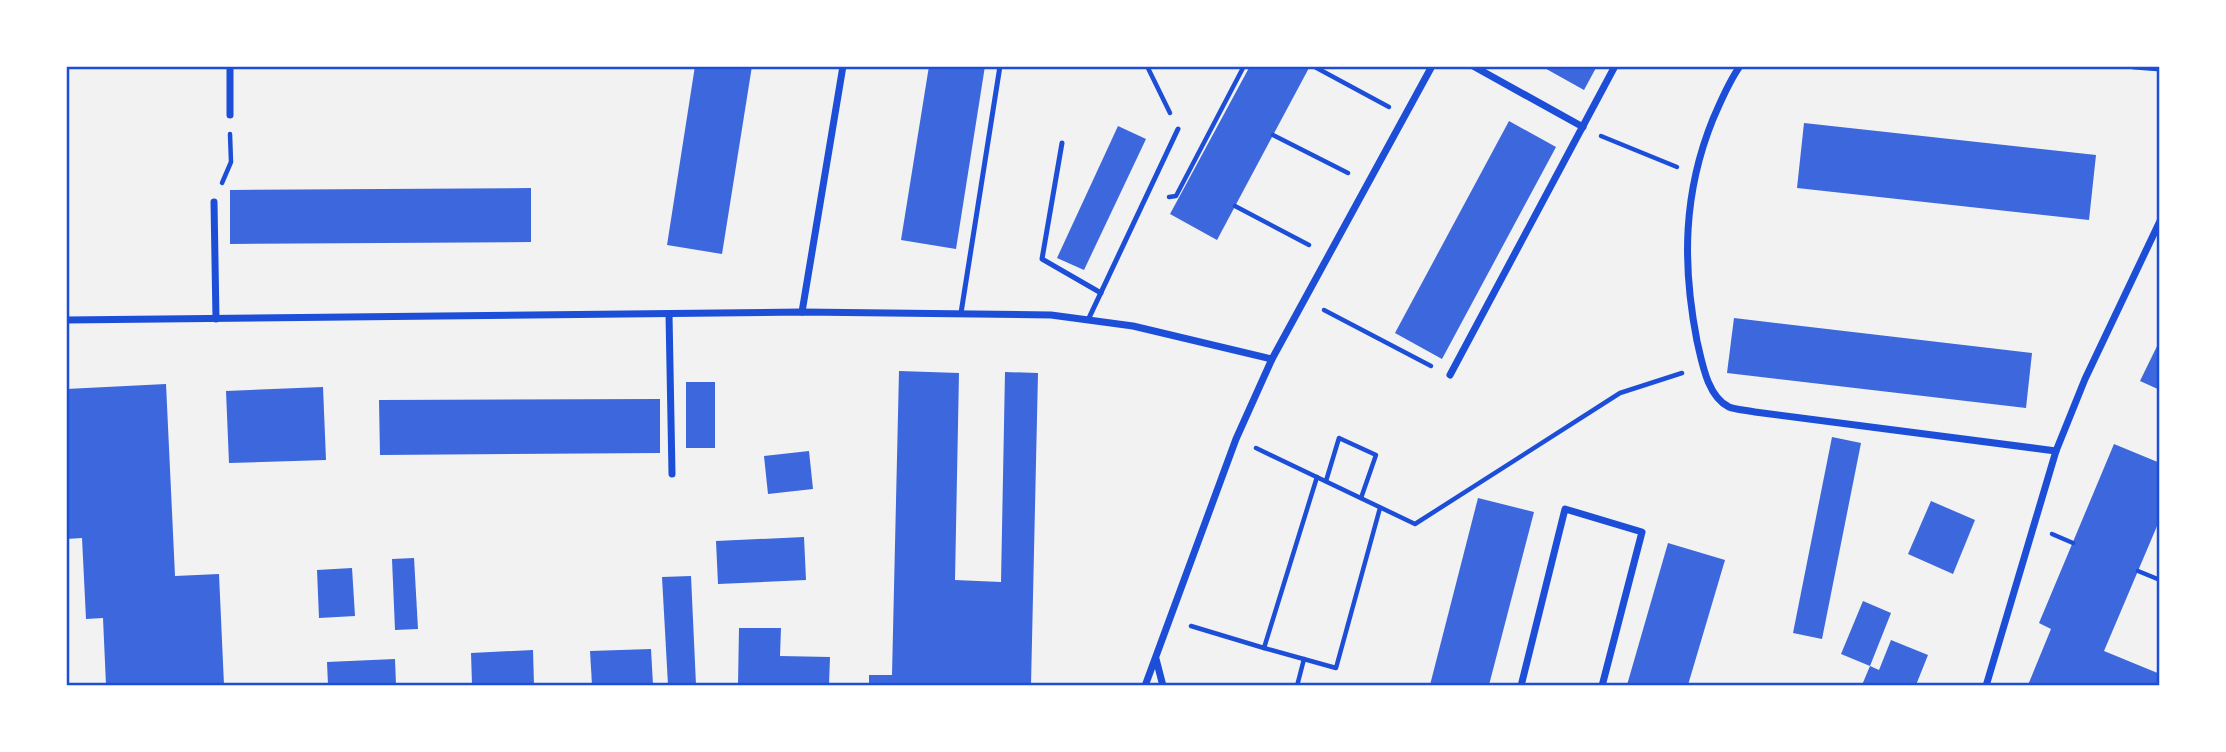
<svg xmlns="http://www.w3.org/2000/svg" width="2226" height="752" font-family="'Libre Baskerville',serif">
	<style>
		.building { fill: #3d67dc }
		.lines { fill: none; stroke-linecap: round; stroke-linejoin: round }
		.path { stroke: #1d4ed8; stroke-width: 4.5 }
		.service { stroke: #1d4ed8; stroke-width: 5 }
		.minor { stroke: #1d4ed8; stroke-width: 7 }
		.neatline { fill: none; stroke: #1d4ed8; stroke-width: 2.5 }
	</style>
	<rect width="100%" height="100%" fill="#f2f2f2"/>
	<g class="building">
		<polygon points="695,66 752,66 722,254 667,245"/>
		<polygon points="929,66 985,66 956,249 901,240"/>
		<polygon points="1250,66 1310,66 1217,240 1170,214"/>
		<polygon points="1541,66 1597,66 1584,90"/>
		<polygon points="1509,121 1556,147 1442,359 1395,333"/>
		<polygon points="1804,123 2096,155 2089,220 1797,188"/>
		<polygon points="1118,126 1146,139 1084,270 1057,258"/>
		<polygon points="531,188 531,242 230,244 230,190"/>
		<polygon points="1734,318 2032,353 2026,408 1727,373"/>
		<polygon points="2160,340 2160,390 2140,381"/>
		<polygon points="899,371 959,373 955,580 1001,582 1005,372 1038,373 1031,685 869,685 869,675 892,675"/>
		<rect x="686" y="382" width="29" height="66"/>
		<polygon points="166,384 175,576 219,574 224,685 106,685 103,618 86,619 82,538 66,539 66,389"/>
		<polygon points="323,387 326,460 229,463 226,391"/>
		<polygon points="660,399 660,453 380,455 379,400"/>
		<polygon points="1832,437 1861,443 1822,639 1793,633"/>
		<polygon points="2114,444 2160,463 2160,519 2104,651 2160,674 2160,685 2028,685 2051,629 2039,623"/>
		<polygon points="809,451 813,489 768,494 764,456"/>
		<polygon points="1478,498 1534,512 1489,685 1430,685"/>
		<polygon points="1931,501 1975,520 1953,574 1908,554"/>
		<polygon points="804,537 806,580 718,584 716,541"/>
		<polygon points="1668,543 1725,560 1688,685 1627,685"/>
		<polygon points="414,558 418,629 395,630 392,559"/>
		<polygon points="352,568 355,616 319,618 317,570"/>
		<polygon points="691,576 696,685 668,685 662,577"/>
		<polygon points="1863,601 1891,613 1870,666 1841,654"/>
		<polygon points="739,628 781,628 780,656 830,657 829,685 738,685"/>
		<polygon points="1891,640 1928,655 1916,685 1862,685 1870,666 1879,670"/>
		<polygon points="651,649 653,685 592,685 590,651"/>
		<polygon points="533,650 534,685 472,685 471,653"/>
		<polygon points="395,659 396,685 328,685 327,662"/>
	</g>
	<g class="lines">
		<g class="path">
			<polyline points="1147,66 1170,113"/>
			<polyline points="1313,66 1389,107"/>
			<polyline points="1273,135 1348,173"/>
			<polyline points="1601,136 1677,167"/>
			<polyline points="222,183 231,162 230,134"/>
			<polyline points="1169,197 1176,196 1244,66"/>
			<polyline points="1235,206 1309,245"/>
			<polyline points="1324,310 1431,366"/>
			<polyline points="1256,448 1415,524 1620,393 1682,373"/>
			<polyline points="1326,481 1339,438 1376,455 1361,498"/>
			<polyline points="2052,534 2073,543"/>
			<polyline points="2138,571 2160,580"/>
			<polyline points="1191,626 1264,648 1317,477"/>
			<polyline points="1264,648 1336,668 1380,508"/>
			<polyline points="1297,686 1304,659"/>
		</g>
		<g class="service">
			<polyline points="1062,143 1042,259 1101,293"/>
			<polyline points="961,313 1000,66"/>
			<polyline points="1088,320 1178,129"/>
		</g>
		<g class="minor">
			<polyline points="1473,66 1583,127"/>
			<path d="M 1740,66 C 1728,83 1721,101 1713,119 C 1683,193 1682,264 1697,341 C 1702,362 1707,396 1729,407 C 1736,410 1747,410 1755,412 L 2056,451"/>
			<polyline points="2134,66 2160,68"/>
			<polyline points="230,115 230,66"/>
			<polyline points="214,202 216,319"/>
			<polyline points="802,312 843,66"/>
			<polyline points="669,314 672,474"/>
			<polyline points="66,320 802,312 1051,315 1133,326 1272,359"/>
			<polyline points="1450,375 1615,66"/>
			<polyline points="1156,659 1163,686"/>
			<polyline points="1145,686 1236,439 1272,359 1432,66"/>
			<polyline points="1521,686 1565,509 1642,532 1602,686"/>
			<polyline points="1986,686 2056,451 2085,379 2160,221"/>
		</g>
	</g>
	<rect width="2226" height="752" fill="none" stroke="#ffffff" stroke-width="136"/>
	<rect x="68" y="68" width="2090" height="616" class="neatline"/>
</svg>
